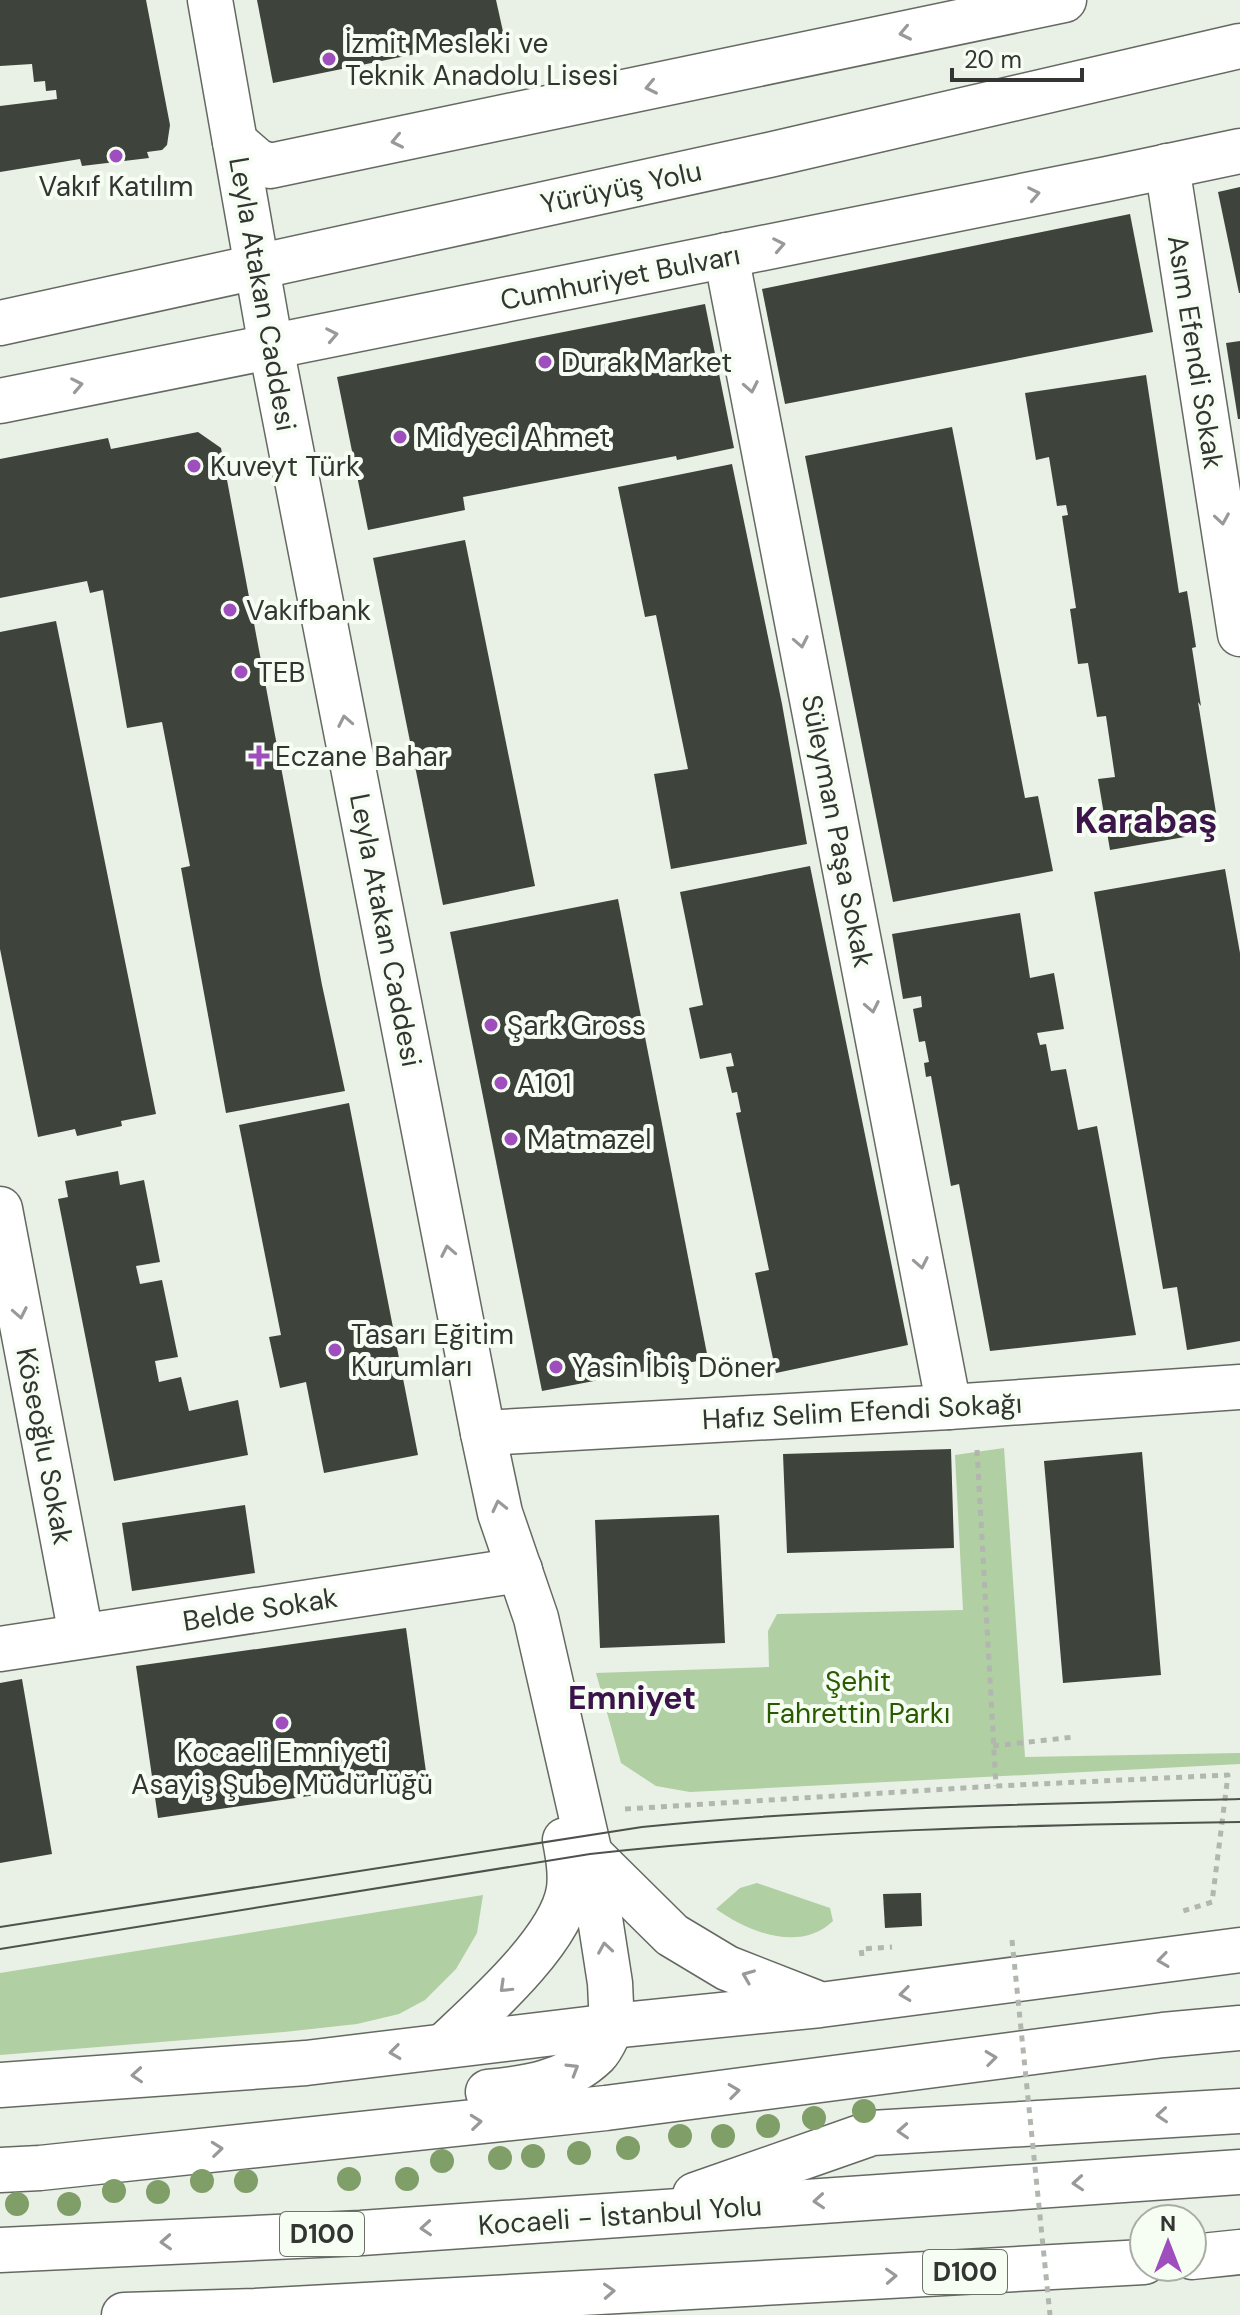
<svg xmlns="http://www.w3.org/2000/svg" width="1240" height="2315" font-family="'DM Sans',sans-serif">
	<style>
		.green { fill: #b0cfa2 }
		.building { fill: #3e433c }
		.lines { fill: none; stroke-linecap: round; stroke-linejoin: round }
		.minor-casing { stroke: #646a61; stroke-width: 47 }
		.major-casing { stroke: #646a61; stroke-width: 47 }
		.highway-casing { stroke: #646a61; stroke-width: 47 }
		.path { stroke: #b1b7af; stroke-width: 5; stroke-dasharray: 6 6; stroke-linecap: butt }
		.minor { stroke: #fff; stroke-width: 44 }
		.major { stroke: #fff; stroke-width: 44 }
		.highway { stroke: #fff; stroke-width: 44 }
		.tram { stroke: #4e524d; stroke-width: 2 }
		.path-bridge { stroke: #b1b7af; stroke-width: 5; stroke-dasharray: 6 6; stroke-linecap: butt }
		.tree { fill: #7f9e68 }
		.oneway { stroke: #989a98 }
		.poi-dot { fill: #9f4ebe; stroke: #f6fdf3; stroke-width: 3 }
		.labels { text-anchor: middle; stroke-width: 8; stroke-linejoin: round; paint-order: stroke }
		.shield { fill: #f6fdf3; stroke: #6d716b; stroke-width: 2 }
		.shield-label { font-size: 26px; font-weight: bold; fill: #323531 }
		.poi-label { font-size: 28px; fill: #323531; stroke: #f6fdf3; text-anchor: start }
		.street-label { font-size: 28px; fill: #323531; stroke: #f6fdf3 }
		.park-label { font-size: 28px; fill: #295a00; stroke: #f6fdf3 }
		.quarter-label { font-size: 32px; font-weight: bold; fill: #3b1449; stroke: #f6fdf3 }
		.district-label { font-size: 36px; font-weight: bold; fill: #3b1449; stroke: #f6fdf3 }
	</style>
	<rect width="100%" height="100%" fill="#e9f0e6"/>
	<g class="green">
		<polygon points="1004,1448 1025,1757 1240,1753 1240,1764 690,1792 656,1786 621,1763 596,1673 769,1667 768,1631 777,1614 963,1610 955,1455"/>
		<path d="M 757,1883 L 830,1908 L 833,1921 C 800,1953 748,1932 716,1909 L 740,1888 Z"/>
		<polygon points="483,1895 477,1933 456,1969 425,2000 399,2014 357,2024 284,2032 0,2055 0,1973"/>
	</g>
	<g class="building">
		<polygon points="0,0 146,0 170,125 167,145 162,150 147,152 149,158 82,166 80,159 0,172 0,106 57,99 56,90 46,91 45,81 34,82 32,64 0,66"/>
		<polygon points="257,0 496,0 504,36 273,83"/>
		<polygon points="1240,187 1240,293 1239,293 1218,192"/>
		<polygon points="1130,214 1153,332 785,404 762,289"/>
		<polygon points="705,304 734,448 677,460 676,456 463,497 465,510 368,530 337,377"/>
		<polygon points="1240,341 1240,419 1238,419 1226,343"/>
		<polygon points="1146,375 1179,593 1187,591 1196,647 1192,648 1201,706 1198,702 1219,831 1110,850 1098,779 1115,777 1106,716 1097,717 1088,663 1078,664 1070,609 1076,608 1062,516 1068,515 1066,505 1057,506 1049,457 1036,460 1025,393"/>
		<polygon points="952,427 1025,798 1038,796 1053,871 893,902 805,456"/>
		<polygon points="198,432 221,448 322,985 345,1091 226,1113 181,868 190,866 162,722 127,728 103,590 90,593 87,581 0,598 0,459 108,438 111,449"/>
		<polygon points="732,464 782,704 807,844 671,869 654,774 688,769 656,615 645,617 618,487"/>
		<polygon points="465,540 535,886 443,905 373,558"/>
		<polygon points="56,621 156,1114 121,1121 122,1126 77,1136 75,1129 38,1137 0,949 0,632"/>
		<polygon points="810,866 908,1345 776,1373 755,1273 769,1270 736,1113 741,1112 737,1092 732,1093 726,1067 734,1066 731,1053 700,1059 689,1008 703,1005 680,892"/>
		<polygon points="1225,869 1240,953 1240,1341 1187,1350 1177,1287 1163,1289 1094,892"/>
		<polygon points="618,899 708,1359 542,1391 450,932"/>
		<polygon points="1020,913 1030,978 1054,973 1064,1029 1037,1033 1040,1045 1046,1044 1051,1071 1066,1069 1078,1130 1097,1126 1136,1335 990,1351 959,1184 951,1186 931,1076 926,1077 924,1063 929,1062 925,1041 919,1042 913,1009 922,1007 921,996 903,999 892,934"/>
		<polygon points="349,1103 418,1455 324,1473 306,1382 280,1388 269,1337 281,1335 239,1125"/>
		<polygon points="118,1171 120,1185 144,1180 160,1262 136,1266 140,1284 162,1280 178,1357 155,1361 159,1382 181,1377 189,1411 238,1400 248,1455 114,1481 58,1199 68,1197 65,1181"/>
		<polygon points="951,1449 954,1548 787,1553 783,1454"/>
		<polygon points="1142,1452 1161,1675 1063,1683 1044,1461"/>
		<polygon points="245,1505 255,1573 132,1591 122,1523"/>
		<polygon points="719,1515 725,1643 600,1648 595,1520"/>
		<polygon points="406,1628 427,1779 158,1818 136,1666"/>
		<polygon points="22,1679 52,1854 0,1863 0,1683"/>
		<polygon points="921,1893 922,1926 885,1928 883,1894"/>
	</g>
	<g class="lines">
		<defs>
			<g id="minor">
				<polyline points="1167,166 1240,634"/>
				<polyline points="726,255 949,1407"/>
				<polyline points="0,323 769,155 1240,46"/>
				<polyline points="0,1209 81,1635"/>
				<polyline points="483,1433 949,1407 1240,1387"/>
				<polyline points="0,1649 520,1570"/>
			</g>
			<g id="major">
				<polyline points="210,0 271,347 483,1433 500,1513 536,1618 590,1854 610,1983 612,2026"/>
				<polyline points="235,142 257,161 270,166 1064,0"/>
				<polyline points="0,401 1107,179 1240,151"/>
				<polyline points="590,1854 672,1935 727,1968 814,2002"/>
				<path d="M 444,2046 C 481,2011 562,1940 569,1889 C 571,1872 568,1856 565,1840"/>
				<polyline points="0,2085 306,2063 612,2026 820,2005 1240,1950"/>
				<path d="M 488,2092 C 527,2088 566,2083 596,2054 C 603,2047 607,2035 612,2026"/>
				<polyline points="0,2170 40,2168 606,2108 1163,2035 1240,2028"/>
			</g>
			<g id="highway">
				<polyline points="695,2195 872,2133 1240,2111"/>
				<polyline points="0,2250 361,2233 1240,2172"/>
				<polyline points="1192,2257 1240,2252"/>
				<polyline points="124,2315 255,2311 1144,2262"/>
			</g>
		</defs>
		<use href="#minor" class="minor-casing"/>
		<use href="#major" class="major-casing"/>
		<use href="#highway" class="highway-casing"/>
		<g class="path">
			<polyline points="977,1450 996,1786"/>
			<polyline points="993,1746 1074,1737"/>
			<polyline points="625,1809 996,1786 1228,1775 1212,1902 1183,1911"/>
			<polyline points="862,1956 861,1949 892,1947"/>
		</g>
		<use href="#minor" class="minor"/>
		<use href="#major" class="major"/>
		<use href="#highway" class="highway"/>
		<g class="tram">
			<path d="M 0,1927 L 642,1827 C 840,1807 1041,1804 1240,1799"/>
			<path d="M 0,1949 L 590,1854 C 806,1830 1023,1825 1240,1822"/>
		</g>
		<polyline class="path-bridge" points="1012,1940 1050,2315"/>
	</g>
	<g class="tree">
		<circle cx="864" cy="2111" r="12"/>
		<circle cx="814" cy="2118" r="12"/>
		<circle cx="768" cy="2126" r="12"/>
		<circle cx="680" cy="2136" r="12"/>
		<circle cx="723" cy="2136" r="12"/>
		<circle cx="628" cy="2148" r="12"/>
		<circle cx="579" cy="2153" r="12"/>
		<circle cx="533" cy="2156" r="12"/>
		<circle cx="500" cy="2158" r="12"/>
		<circle cx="442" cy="2161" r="12"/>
		<circle cx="349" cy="2179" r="12"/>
		<circle cx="407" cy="2179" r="12"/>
		<circle cx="202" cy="2181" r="12"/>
		<circle cx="246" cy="2181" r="12"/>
		<circle cx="114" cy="2191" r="12"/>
		<circle cx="158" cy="2192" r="12"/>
		<circle cx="17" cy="2204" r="12"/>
		<circle cx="69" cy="2204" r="12"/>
	</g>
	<defs><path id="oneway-chevron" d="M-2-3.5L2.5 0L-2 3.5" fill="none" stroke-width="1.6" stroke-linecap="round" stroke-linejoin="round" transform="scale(2)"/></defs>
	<g class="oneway">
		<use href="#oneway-chevron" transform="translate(905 33) rotate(168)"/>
		<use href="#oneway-chevron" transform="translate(651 87) rotate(168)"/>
		<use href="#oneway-chevron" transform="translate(397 141) rotate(168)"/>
		<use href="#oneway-chevron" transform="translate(1034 194) rotate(-11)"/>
		<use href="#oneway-chevron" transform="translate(779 245) rotate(-11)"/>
		<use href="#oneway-chevron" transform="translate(332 335) rotate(-11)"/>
		<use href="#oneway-chevron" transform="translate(77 385) rotate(-11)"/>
		<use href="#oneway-chevron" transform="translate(751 387) rotate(79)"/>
		<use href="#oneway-chevron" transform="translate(1222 519) rotate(81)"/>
		<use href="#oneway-chevron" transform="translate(801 642) rotate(79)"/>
		<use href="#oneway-chevron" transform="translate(345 721) rotate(-101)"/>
		<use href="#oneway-chevron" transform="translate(872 1007) rotate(79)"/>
		<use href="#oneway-chevron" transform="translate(448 1251) rotate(-101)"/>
		<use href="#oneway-chevron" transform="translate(921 1263) rotate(79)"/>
		<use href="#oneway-chevron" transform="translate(20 1313) rotate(79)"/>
		<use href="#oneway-chevron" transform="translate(499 1506) rotate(-103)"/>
		<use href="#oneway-chevron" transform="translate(605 1948) rotate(-99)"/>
		<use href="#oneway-chevron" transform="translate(1163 1960) rotate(172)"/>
		<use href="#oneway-chevron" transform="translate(748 1976) rotate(-158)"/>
		<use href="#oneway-chevron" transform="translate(505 1987) rotate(136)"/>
		<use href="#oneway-chevron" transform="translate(905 1994) rotate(173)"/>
		<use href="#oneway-chevron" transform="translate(395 2052) rotate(173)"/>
		<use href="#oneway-chevron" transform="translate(991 2058) rotate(-7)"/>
		<use href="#oneway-chevron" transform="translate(573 2069) rotate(-31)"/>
		<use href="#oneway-chevron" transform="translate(137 2075) rotate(176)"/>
		<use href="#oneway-chevron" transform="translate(734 2091) rotate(-7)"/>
		<use href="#oneway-chevron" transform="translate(1162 2115) rotate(176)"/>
		<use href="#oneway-chevron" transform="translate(476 2122) rotate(-6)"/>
		<use href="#oneway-chevron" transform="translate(903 2131) rotate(177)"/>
		<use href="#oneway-chevron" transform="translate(217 2149) rotate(-6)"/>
		<use href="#oneway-chevron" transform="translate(1078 2183) rotate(176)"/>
		<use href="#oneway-chevron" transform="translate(819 2201) rotate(176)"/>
		<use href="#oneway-chevron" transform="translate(426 2228) rotate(176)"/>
		<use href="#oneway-chevron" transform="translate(166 2242) rotate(177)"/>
		<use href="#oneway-chevron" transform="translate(891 2276) rotate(-3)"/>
		<use href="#oneway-chevron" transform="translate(609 2291) rotate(-3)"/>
	</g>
	<g class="poi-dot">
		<circle cx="329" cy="59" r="8"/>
		<circle cx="116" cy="156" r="8"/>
		<circle cx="545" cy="362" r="8"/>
		<circle cx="400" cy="437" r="8"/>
		<circle cx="194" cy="466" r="8"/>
		<circle cx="230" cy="610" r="8"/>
		<circle cx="241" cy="672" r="8"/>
		<path d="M255 744h8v8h8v8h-8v8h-8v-8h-8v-8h8z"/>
		<circle cx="491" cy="1025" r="8"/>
		<circle cx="501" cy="1083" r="8"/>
		<circle cx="511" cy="1139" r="8"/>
		<circle cx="335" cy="1350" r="8"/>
		<circle cx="556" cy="1367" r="8"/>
		<circle cx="282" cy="1723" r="8"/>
	</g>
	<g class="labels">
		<g class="shield">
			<rect x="280" y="2212" width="84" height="44" rx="6"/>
			<rect x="923" y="2250" width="84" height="44" rx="6"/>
		</g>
		<g class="shield-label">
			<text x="322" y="2243">D100</text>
			<text x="965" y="2281">D100</text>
		</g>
		<g class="poi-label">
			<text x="345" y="53">İzmit Mesleki ve<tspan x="345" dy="32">Teknik Anadolu Lisesi</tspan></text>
			<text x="116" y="196" text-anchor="middle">Vakıf Katılım</text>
			<text x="561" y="372">Durak Market</text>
			<text x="416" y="447">Midyeci Ahmet</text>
			<text x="210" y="476">Kuveyt Türk</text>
			<text x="246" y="620">Vakıfbank</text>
			<text x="257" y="682">TEB</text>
			<text x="275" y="766">Eczane Bahar</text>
			<text x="507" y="1035">Şark Gross</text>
			<text x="517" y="1093">A101</text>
			<text x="527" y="1149">Matmazel</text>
			<text x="351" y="1344">Tasarı Eğitim<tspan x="351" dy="32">Kurumları</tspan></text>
			<text x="572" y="1377">Yasin İbiş Döner</text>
			<text x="282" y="1762" text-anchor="middle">Kocaeli Emniyeti<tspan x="282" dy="32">Asayiş Şube Müdürlüğü</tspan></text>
		</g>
		<g class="street-label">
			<text transform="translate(621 187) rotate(-12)" y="10">Yürüyüş Yolu</text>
			<text transform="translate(620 277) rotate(-11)" y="10">Cumhuriyet Bulvarı</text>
			<text transform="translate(263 294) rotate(80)" y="10">Leyla Atakan Caddesi</text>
			<text transform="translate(1196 352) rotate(81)" y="10">Asım Efendi Sokak</text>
			<text transform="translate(838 831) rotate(79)" y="10">Süleyman Paşa Sokak</text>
			<text transform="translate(386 930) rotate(79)" y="10">Leyla Atakan Caddesi</text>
			<text transform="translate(862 1411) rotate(-3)" y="10">Hafız Selim Efendi Sokağı</text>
			<text transform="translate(45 1446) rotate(79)" y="10">Köseoğlu Sokak</text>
			<text transform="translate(260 1609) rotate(-9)" y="10">Belde Sokak</text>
			<text transform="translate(620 2215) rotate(-4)" y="10">Kocaeli - İstanbul Yolu</text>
		</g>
		<g class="park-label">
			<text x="858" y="1691">Şehit<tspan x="858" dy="32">Fahrettin Parkı</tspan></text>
		</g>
		<g class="quarter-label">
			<text x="632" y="1709">Emniyet</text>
		</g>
		<g class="district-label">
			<text x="1146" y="833">Karabaş</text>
		</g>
	</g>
	<g transform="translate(1168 2243)"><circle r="38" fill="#f6fdf3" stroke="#a8ada5" stroke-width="2"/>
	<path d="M0-6L14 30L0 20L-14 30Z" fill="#9f4ebe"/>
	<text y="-12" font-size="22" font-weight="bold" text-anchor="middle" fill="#323531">N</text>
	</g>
	<path d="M952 68v12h130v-12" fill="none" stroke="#323531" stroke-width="4"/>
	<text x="964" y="68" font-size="24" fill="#323531" stroke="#f6fdf3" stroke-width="6" paint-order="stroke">20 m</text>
</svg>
